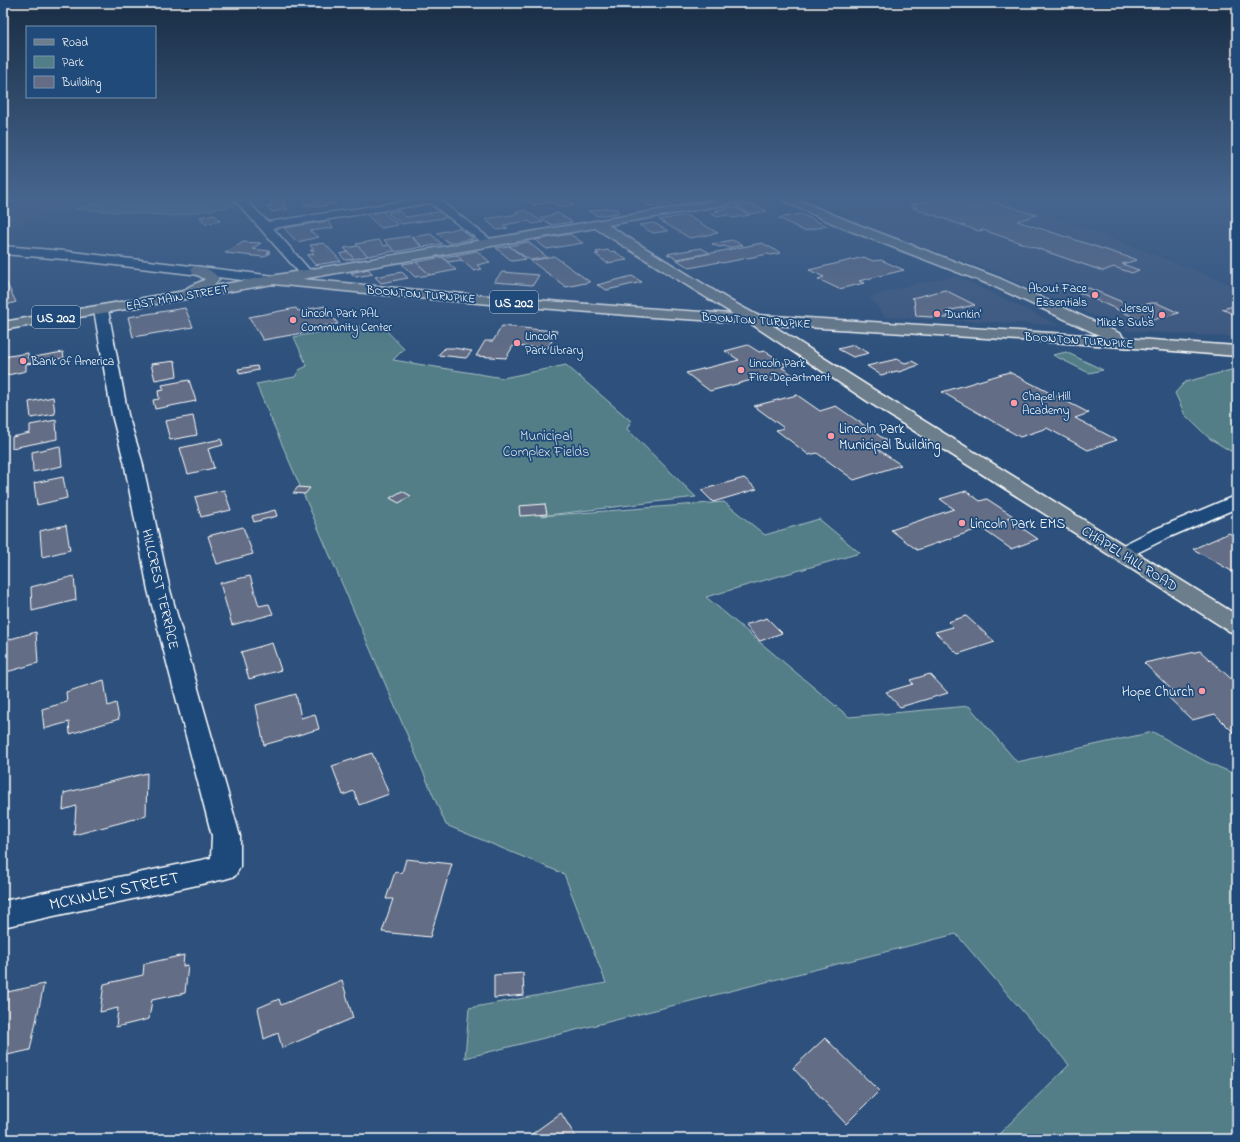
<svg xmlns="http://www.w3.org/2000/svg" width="1240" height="1142" font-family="'Indie Flower',sans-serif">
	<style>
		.built { fill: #3e597f }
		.green { fill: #527e87; stroke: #a8bec3 }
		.building { fill: #646d85; stroke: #fff }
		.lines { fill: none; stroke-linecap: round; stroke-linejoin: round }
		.minor-casing { stroke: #fff; stroke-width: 3 }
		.major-casing { stroke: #fff; stroke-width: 3 }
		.minor { fill: #1f4a7a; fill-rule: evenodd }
		.major { fill: #6c7d8b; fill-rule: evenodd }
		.poi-dot { fill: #ff9aa2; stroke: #1f4a7a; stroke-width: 1.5 }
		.labels { text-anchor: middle; stroke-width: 3.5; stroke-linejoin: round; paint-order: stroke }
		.far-poi-label { font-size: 12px; fill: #fff; stroke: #1f4a7a; text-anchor: start }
		.far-street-label { font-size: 12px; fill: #fff; stroke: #1f4a7a }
		.shield { fill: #1f4a7a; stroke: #bcc9d7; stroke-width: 1 }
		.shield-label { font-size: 13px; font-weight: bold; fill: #fff }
		.poi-label { font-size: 14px; fill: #fff; stroke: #1f4a7a; text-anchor: start }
		.park-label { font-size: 14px; fill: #d4dfe1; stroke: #1f4a7a }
		.street-label { font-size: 14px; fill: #fff; stroke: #1f4a7a }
		.near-street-label { font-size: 17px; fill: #fff; stroke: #1f4a7a }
	</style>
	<rect width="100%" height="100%" fill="#2d517c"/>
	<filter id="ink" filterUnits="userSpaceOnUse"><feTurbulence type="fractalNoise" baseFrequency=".025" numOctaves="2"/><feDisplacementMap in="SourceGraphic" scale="8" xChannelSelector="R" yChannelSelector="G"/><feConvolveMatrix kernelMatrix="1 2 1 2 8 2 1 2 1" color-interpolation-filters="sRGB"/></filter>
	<g filter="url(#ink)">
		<g class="built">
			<polygon points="3,199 100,199 3,229"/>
			<polygon points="881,199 1001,199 1057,217 1237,287 1237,337 1129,331 987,269 863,227 848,219 851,214 841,210 885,200"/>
			<polygon points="956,276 1058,325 885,317 869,297 911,285"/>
		</g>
		<g class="green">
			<polygon points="107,199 238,199 245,204 175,216 75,209"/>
			<polygon points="358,325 363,332 384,328 404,349 393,360 503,378 566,365 631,421 627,429 696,497 540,516 724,502 765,535 819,519 860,553 706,597 849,717 969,706 1017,762 1153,732 1207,762 1237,775 1237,1139 994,1139 1069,1065 956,934 465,1058 469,1008 606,983 564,874 446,825 256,384 295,377 299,370 307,366 294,337"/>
			<polygon points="1066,352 1103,370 1089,373 1053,355"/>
			<polygon points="1235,369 1237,369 1237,455 1209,438 1185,415 1175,393 1185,382"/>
		</g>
		<g class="building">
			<polygon points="282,199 286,203 282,204 288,209 272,212 266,206 273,205 269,201"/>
			<polygon points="322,199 330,199 336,204 308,208 304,204 315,203 312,200"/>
			<polygon points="541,199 564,199 574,205 560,207 552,202 534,205 527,201"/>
			<polygon points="646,199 662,199 672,204 652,207 639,200"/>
			<polygon points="671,199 713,199 682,204"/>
			<polygon points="937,199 984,199 1037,215 1017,221 1137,260 1122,264 1139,270 1132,273 1114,267 1103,271 983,230 979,231 913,208 917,207 910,205"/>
			<polygon points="752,204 767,211 751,214 736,206"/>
			<polygon points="734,207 750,215 732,218 727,215 717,217 710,213 719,211 716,210"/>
			<polygon points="610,208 616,209 619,212 618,213 597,216 588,211"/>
			<polygon points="525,210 543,222 533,224 528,221 503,225 508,228 497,230 485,219 518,214 515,212"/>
			<polygon points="382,211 398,225 381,228 366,214"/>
			<polygon points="399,211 406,217 443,211 451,217 401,224 388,213"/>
			<polygon points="558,213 572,222 552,225 541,218"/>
			<polygon points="214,214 220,221 206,224 200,217"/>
			<polygon points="801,214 827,226 804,231 779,218"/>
			<polygon points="686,215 718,233 690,238 659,220"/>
			<polygon points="328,221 333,228 310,231 319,237 297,242 284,228"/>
			<polygon points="654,223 668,231 653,233 639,225"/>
			<polygon points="459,228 473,239 449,243 437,233"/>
			<polygon points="431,234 442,244 423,247 412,237"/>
			<polygon points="570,234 583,243 547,249 535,240"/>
			<polygon points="410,236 422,247 396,252 384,240"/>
			<polygon points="379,240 384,246 389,245 395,251 368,256 356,244"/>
			<polygon points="732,240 743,245 728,248 725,246 719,247 712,244"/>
			<polygon points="243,242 261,243 252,249 270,251 267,253 270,253 264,257 225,253"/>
			<polygon points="528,242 547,257 530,260 509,246"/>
			<polygon points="324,243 341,261 315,265 307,255 314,254 310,250 314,250 310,245"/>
			<polygon points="762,243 781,253 771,255 768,254 722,263 719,262 690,268 677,260"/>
			<polygon points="358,246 368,256 354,259 344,248"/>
			<polygon points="509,246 522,256 526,259 512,261 496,248"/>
			<polygon points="701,248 710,253 677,259 667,254"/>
			<polygon points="608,250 610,252 614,251 627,260 607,263 595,254 599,254 596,252"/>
			<polygon points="477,251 490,262 477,265 482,269 474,271 456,255"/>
			<polygon points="348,252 354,259 345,260 340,254"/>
			<polygon points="456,255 462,260 448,262 442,257"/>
			<polygon points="554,256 590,282 566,287 531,261"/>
			<polygon points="442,257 456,270 430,275 416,262"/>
			<polygon points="864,257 873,261 881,260 904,270 859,281 864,283 839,289 818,279 824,277 809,270"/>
			<polygon points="416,262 430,275 415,277 402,264"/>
			<polygon points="368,269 373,274 356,277 351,273"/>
			<polygon points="402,272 408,278 381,283 375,277"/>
			<polygon points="502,272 539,275 533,285 494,282"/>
			<polygon points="3,276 16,302 3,306"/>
			<polygon points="632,276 642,282 607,290 597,285"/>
			<polygon points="1089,288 1134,307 1151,303 1157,303 1179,313 1145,322 1076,291"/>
			<polygon points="945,290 975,305 947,311 948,318 916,316 914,299 912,298"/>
			<polygon points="325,306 338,324 313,328 314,331 263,340 249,317 296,308 298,311"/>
			<polygon points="1234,306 1237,307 1237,316 1222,309"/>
			<polygon points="185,308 193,327 133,337 128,317"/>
			<polygon points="502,326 532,329 557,331 548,348 513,346 506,358 476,356 485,341 493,341"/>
			<polygon points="748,345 759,352 765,351 788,366 781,367 793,375 770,381 763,377 710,391 686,373 739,360 725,351"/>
			<polygon points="854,345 869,353 853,357 838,349"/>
			<polygon points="445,348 454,348 472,351 466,358 438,355"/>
			<polygon points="63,352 64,358 26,364 26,371 3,376 3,357 28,353 28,358"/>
			<polygon points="897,359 905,363 912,361 919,365 899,372 897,371 881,375 867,366"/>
			<polygon points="175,361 177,376 155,380 151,364"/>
			<polygon points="257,366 258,370 240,374 238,369"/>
			<polygon points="1009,372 1089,413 1075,418 1117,440 1088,450 1047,428 1020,437 942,392"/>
			<polygon points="189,380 196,401 155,409 153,400 159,399 158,391 164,390 162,385"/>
			<polygon points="797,395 820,411 836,406 887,441 873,446 901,465 854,480 817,453 809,455 776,430 784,428 754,406"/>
			<polygon points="53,397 55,414 31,418 29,402"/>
			<polygon points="193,416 197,435 170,440 165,421"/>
			<polygon points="56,420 57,439 12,448 12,437 30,433 30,425"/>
			<polygon points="221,439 223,445 208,449 214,468 188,474 180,448"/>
			<polygon points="60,446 62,466 33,472 32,452"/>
			<polygon points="63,477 67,498 37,505 34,483"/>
			<polygon points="744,478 757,489 713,502 701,490"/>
			<polygon points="298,487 310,488 305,494 293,493"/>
			<polygon points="224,490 231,510 201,517 195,497"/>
			<polygon points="402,491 411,496 399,503 390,498"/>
			<polygon points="966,491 980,501 987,499 1013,516 1007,518 1038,539 1011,549 981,528 917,550 891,530 954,509 940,499"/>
			<polygon points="545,504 547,514 520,516 519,506"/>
			<polygon points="275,510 277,516 254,522 252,516"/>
			<polygon points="66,525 70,550 42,557 40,531"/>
			<polygon points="243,527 253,554 217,564 208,536"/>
			<polygon points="1229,533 1237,538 1237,573 1235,573 1193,549"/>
			<polygon points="74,576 76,600 32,611 31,587"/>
			<polygon points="250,576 259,606 269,604 273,614 232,625 220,583"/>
			<polygon points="966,616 995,642 958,654 935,632 953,627 948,622"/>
			<polygon points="767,618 782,633 760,641 745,625"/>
			<polygon points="36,632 38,663 3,673 3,641"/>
			<polygon points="272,643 281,670 249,679 241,652"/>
			<polygon points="1200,651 1237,684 1237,732 1234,733 1215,714 1192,720 1163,692 1172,690 1144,663"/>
			<polygon points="930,674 948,693 900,707 886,692 913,684 910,680"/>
			<polygon points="104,680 108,706 116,703 119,719 70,734 69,722 44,729 42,709 67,702 66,692"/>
			<polygon points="296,694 301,718 315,714 319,729 264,745 256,705"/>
			<polygon points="372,753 389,794 359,805 354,791 343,795 332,766"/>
			<polygon points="147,773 146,816 74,835 76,806 63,810 64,793"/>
			<polygon points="406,859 452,864 430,937 382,932 393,899 386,899 395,872 402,873"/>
			<polygon points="184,955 183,966 188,965 185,993 152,1000 149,1019 116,1027 118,1008 100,1012 104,984 143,975 144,964"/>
			<polygon points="523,973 524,995 494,998 494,975"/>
			<polygon points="342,980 353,1018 282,1048 278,1033 264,1039 258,1008 279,999 281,1005"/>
			<polygon points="44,984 30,1050 3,1056 3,1041 6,1028 3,1029 3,993"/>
			<polygon points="825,1038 879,1091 846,1124 793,1068"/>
			<polygon points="561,1113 577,1139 525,1139"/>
		</g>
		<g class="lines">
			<defs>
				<g id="minor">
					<polygon points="234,199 245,199 268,222 419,199 443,199 441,201 494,242 492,244 484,244 430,203 273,228 313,274 311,277 303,277"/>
					<polygon points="3,246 64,251 275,276 280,277 281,280 280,283 275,284 64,259 3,254"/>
					<polygon points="101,306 106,307 108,310 128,415 142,461 170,590 240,836 240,867 235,876 225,879 3,927 3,901 211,858 212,836 148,590 124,461 112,415 94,310 96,307"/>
					<polygon points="1237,495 1237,508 1165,539 1129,557 1122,559 1115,557 1112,553 1115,549 1151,531"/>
				</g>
				<path id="major" d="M 724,199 L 748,199 L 742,202 L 608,225 L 731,301 L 757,315 L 1101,336 L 991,285 L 843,228 L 783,201 L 781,199 L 796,199 L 851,222 L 1001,279 L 1121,334 L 1123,338 L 1237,346 L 1237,356 L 1083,344 L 772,325 L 879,393 L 1237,615 L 1237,634 L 1229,631 L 867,401 L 750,323 L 652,317 L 417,298 L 273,284 L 3,330 L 3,322 L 184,291 C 189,284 199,284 205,279 L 193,273 L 191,270 L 193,267 C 203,265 213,271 219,279 L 213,286 ZM 595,228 L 733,314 C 589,305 445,293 302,279 Z"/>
			</defs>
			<use href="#minor" class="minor-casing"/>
			<use href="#major" class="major-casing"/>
			<use href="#minor" class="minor"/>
			<use href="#major" class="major"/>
		</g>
	</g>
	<linearGradient id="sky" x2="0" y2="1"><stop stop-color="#192d44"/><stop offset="0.55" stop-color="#46658e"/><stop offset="1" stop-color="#46658e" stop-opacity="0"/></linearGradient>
	<rect width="1240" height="359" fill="url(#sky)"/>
	<g class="poi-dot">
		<circle cx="1095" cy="295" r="4"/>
		<circle cx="937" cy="314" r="4"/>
		<circle cx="1162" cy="315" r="4"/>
		<circle cx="293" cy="320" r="4"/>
		<circle cx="517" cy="343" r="4"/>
		<circle cx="23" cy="361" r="4"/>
		<circle cx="741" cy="370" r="4"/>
		<circle cx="1014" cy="403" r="4"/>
		<circle cx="831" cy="436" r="4"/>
		<circle cx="962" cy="523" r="4"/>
		<circle cx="1202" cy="691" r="4"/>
	</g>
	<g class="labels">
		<g class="far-poi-label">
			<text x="1087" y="292" text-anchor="end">About Face<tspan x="1087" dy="14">Essentials</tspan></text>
			<text x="1154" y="312" text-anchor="end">Jersey<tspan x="1154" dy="14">Mike's Subs</tspan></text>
			<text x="301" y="317">Lincoln Park PAL<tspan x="301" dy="14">Community Center</tspan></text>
			<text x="945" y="318">Dunkin'</text>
			<text x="525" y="340">Lincoln<tspan x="525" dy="14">Park Library</tspan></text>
			<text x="31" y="365">Bank of America</text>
			<text x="749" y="367">Lincoln Park<tspan x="749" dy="14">Fire Department</tspan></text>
			<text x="1022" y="400">Chapel Hill<tspan x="1022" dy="14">Academy</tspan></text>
		</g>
		<g class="far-street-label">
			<text transform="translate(421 294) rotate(5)" y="4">BOONTON TURNPIKE</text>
			<text transform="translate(177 297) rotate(-10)" y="4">EAST MAIN STREET</text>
			<text transform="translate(756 320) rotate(4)" y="4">BOONTON TURNPIKE</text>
			<text transform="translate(1079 340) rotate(4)" y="4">BOONTON TURNPIKE</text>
		</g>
		<g class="shield">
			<rect x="490" y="291" width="48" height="22" rx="3"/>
			<rect x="32" y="306" width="48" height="22" rx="3"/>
		</g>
		<g class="shield-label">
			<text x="514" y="307">US 202</text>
			<text x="56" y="322">US 202</text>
		</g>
		<g class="poi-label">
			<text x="839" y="433">Lincoln Park<tspan x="839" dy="16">Municipal Building</tspan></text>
			<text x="970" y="528">Lincoln Park EMS</text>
			<text x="1194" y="696" text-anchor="end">Hope Church</text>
		</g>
		<g class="park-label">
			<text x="546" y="440">Municipal<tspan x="546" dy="16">Complex Fields</tspan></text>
		</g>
		<g class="street-label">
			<text transform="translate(1130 558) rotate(32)" y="5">CHAPEL HILL ROAD</text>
			<text transform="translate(161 589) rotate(77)" y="5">HILLCREST TERRACE</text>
		</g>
		<g class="near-street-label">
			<text transform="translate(114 890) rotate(-12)" y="6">MCKINLEY STREET</text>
		</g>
	</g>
	<rect width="1240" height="1142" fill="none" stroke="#1f4a7a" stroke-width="16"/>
	<rect x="8" y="8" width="1224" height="1126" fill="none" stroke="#fff" stroke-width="1.5" filter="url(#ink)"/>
	<rect x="26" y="26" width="130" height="72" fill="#1f4a7a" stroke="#7992af"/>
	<rect x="34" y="39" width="20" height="6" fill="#6c7d8b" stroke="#7992af"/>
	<text x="62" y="46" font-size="12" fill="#ffffff">Road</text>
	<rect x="34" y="56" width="20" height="12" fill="#527e87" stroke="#7992af"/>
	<text x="62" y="66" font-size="12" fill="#ffffff">Park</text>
	<rect x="34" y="76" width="20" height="12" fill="#646d85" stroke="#7992af"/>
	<text x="62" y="86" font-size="12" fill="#ffffff">Building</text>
</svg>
